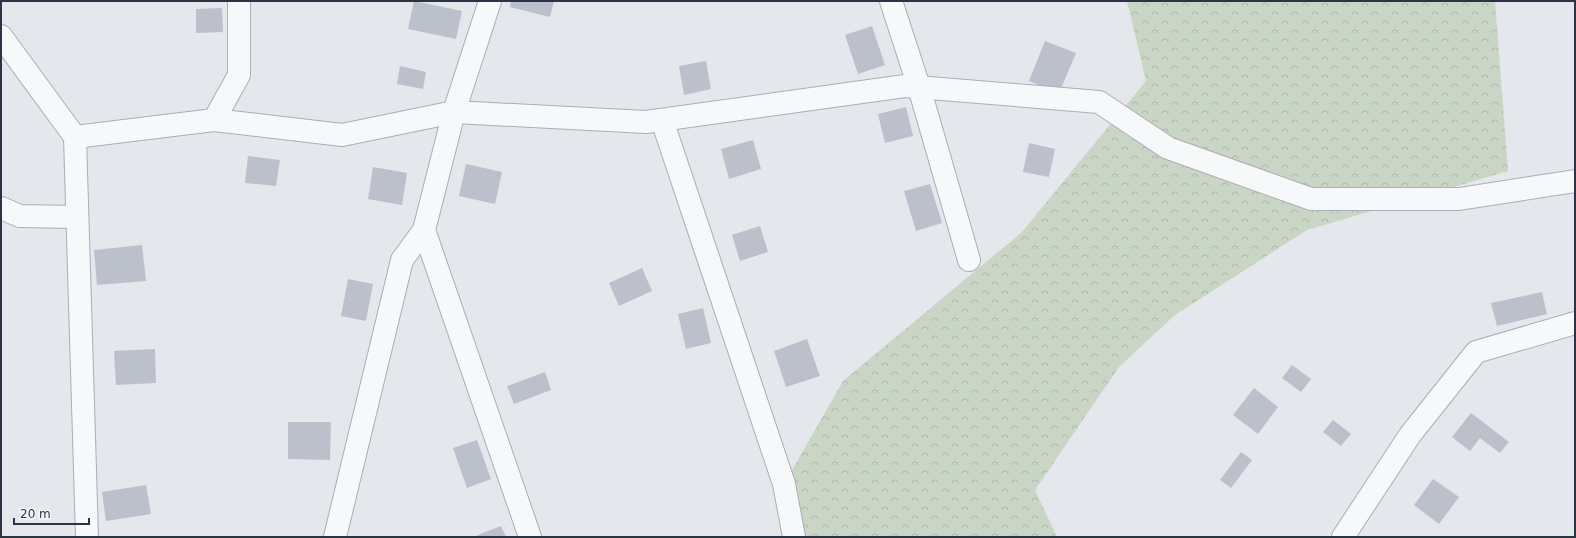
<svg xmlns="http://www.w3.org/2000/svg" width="1576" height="538" font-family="'DejaVu Sans',sans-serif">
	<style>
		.forest { fill: url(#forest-crowns) }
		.building { fill: #bbc0ca }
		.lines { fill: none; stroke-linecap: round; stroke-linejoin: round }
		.minor-casing { stroke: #a9aeb7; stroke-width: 24 }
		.minor { stroke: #f7f8fa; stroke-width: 22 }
	</style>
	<defs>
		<pattern id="forest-crowns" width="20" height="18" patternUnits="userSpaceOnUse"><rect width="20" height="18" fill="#c9d6c5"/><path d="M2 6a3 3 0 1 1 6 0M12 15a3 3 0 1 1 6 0" fill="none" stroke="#adb8ab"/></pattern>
	</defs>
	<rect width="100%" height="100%" fill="#e4e7ec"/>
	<polygon class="forest" points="1127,1 1495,1 1508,171 1307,230 1175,315 1119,367 1035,490 1057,537 794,537 784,484 843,381 1021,233 1146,81"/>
	<g class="building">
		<polygon points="414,1 462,11 456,39 408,29"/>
		<polygon points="511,1 554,1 550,17 510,7"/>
		<polygon points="222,8 223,32 196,33 196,9"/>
		<polygon points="872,26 885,65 858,74 845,35"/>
		<polygon points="1045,41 1076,53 1059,93 1029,81"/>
		<polygon points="706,61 711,89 684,95 679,66"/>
		<polygon points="400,66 426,72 423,89 397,84"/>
		<polygon points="906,107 913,136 885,143 878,114"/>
		<polygon points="753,140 761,169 729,179 721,149"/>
		<polygon points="1029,143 1055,149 1049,177 1023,172"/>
		<polygon points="248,156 280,160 276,186 245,183"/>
		<polygon points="466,164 502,172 495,204 459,196"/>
		<polygon points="373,167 407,173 402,205 368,199"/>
		<polygon points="930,184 942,223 916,231 904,191"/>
		<polygon points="760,226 768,252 740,261 732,235"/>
		<polygon points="142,245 146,281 97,285 94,250"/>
		<polygon points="642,268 652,291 619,306 609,283"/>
		<polygon points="348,279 373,284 366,321 341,316"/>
		<polygon points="1542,292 1547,314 1497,326 1491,303"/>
		<polygon points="703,308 711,343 686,349 678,314"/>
		<polygon points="807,339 820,376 786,387 774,351"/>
		<polygon points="155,349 156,383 116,385 114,351"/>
		<polygon points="1292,365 1311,379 1301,392 1282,378"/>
		<polygon points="545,372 551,390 514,404 507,386"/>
		<polygon points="1254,388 1278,407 1258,434 1233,415"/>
		<polygon points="1471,413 1509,442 1500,453 1480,438 1470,451 1452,437"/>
		<polygon points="1333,420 1351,434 1341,446 1323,432"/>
		<polygon points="288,422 331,422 330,460 288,459"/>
		<polygon points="477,440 491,479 467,488 453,448"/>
		<polygon points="1241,452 1252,460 1231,488 1220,480"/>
		<polygon points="1433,479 1459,497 1439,524 1414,505"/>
		<polygon points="146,485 151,514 106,521 102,492"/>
		<polygon points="501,526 506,537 473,537"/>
	</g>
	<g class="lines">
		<defs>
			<g id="minor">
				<polyline points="891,1 919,87 969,260"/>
				<polyline points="1,36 75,137 214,120 342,135 454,112 646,122 905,86 1099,102 1168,148 1311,199 1459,199 1575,181"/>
				<polyline points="214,120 239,75 239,1"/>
				<polyline points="662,120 784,484 794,537"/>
				<polyline points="75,137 87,537"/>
				<polyline points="1,208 20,216 77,217"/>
				<polyline points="424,230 530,537"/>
				<polyline points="335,537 402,260 424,230 454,112 490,1"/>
				<polyline points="1343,537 1410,435 1476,352 1575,323"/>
			</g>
		</defs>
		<use href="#minor" class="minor-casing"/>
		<use href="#minor" class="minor"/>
	</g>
	<rect width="1576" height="538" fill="none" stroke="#2b3445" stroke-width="4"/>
	<path d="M14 518v6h75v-6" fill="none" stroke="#2b3445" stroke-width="2"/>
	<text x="20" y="518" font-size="12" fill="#2b3445" stroke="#f4f6f9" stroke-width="3" paint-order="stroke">20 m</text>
</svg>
